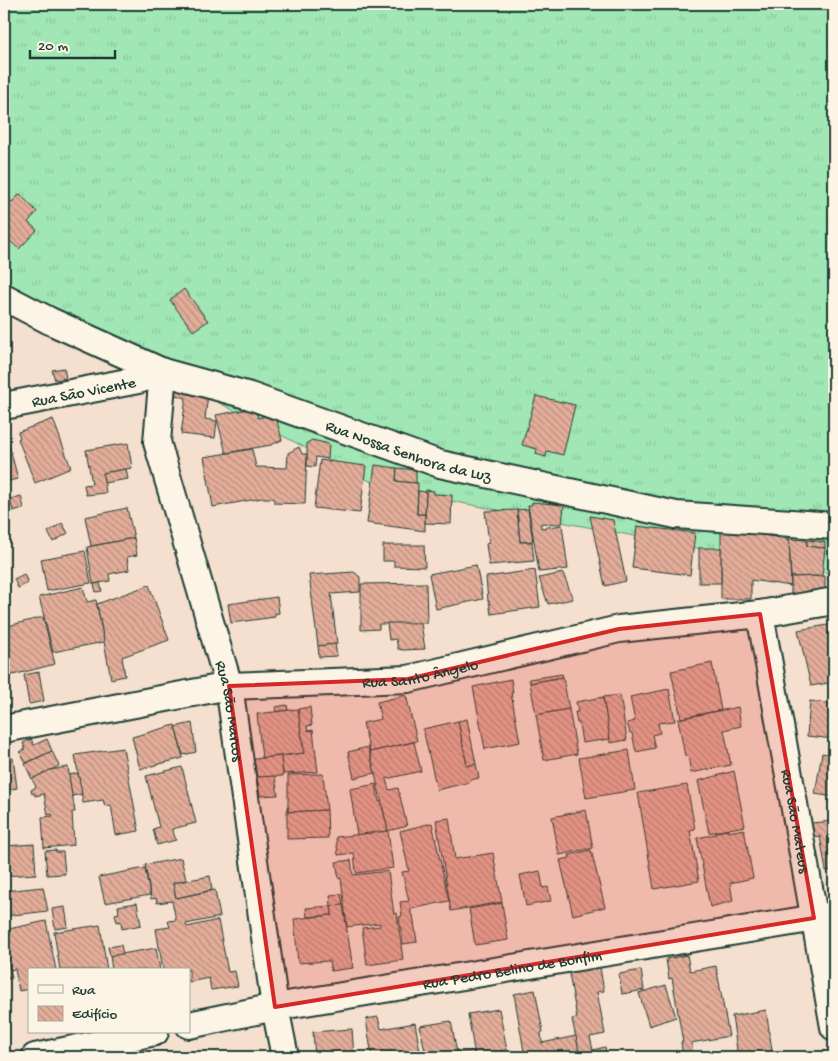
<svg xmlns="http://www.w3.org/2000/svg" width="838" height="1061" font-family="'Gochi Hand',sans-serif">
	<style>
		.grass { fill: url(#grass-tufts); stroke: #609274 }
		.building { fill: url(#building-back-hatch); stroke: #1f3d34 }
		.lines { fill: none; stroke-linecap: round; stroke-linejoin: round }
		.street-casing { stroke: #1f3d34; stroke-width: 30 }
		.street { stroke: #fcf5e5; stroke-width: 26 }
		.marked { fill: #d62828; fill-opacity: 0.2; stroke: #d62828; stroke-width: 4; stroke-linejoin: round }
		.labels { text-anchor: middle; stroke-width: 4.5; stroke-linejoin: round; paint-order: stroke }
		.street-label { font-size: 16px; fill: #1f3d34; stroke: #fcf5e5 }
	</style>
	<defs>
		<pattern id="grass-tufts" width="24" height="20" patternUnits="userSpaceOnUse" patternTransform="scale(1.25)"><rect width="24" height="20" fill="#a0e7b5"/><path d="M3 7l-1-3M5 7V3M7 7l1-3M15 17l-1-3M17 17v-4M19 17l1-3" fill="none" stroke="#89c79c"/></pattern>
		<pattern id="building-back-hatch" width="6" height="6" patternUnits="userSpaceOnUse" patternTransform="scale(1.25)"><rect width="6" height="6" fill="#e4ad9a"/><path d="M-1 5l2 2M0 0l6 6M5-1l2 2" fill="none" stroke="#b88e7e"/></pattern>
	</defs>
	<rect width="100%" height="100%" fill="#f5dfce"/>
	<filter id="ink" filterUnits="userSpaceOnUse"><feTurbulence type="fractalNoise" baseFrequency=".02" numOctaves="2"/><feDisplacementMap in="SourceGraphic" scale="10" xChannelSelector="R" yChannelSelector="G"/><feConvolveMatrix kernelMatrix="1 2 1 2 8 2 1 2 1" color-interpolation-filters="sRGB"/></filter>
	<g filter="url(#ink)">
		<polygon class="grass" points="4,4 834,4 834,574 383,488 4,291"/>
		<g class="building">
			<polygon points="4,194 12,202 20,194 37,212 28,222 37,230 19,249 10,241 8,243 4,239"/>
			<polygon points="184,289 208,321 193,331 170,300"/>
			<polygon points="4,360 8,382 4,383"/>
			<polygon points="64,368 66,378 55,380 52,370"/>
			<polygon points="174,383 208,394 205,419 217,421 215,438 181,434 186,398 172,394"/>
			<polygon points="536,396 575,405 563,455 547,451 546,457 536,454 537,449 522,445"/>
			<polygon points="255,408 258,418 275,414 282,440 271,445 226,453 216,415"/>
			<polygon points="53,419 71,468 35,483 18,439 20,438 18,432"/>
			<polygon points="312,440 329,444 328,459 316,457 315,467 307,466 307,443"/>
			<polygon points="8,441 18,479 4,482 4,442"/>
			<polygon points="128,443 132,468 103,473 106,493 86,495 84,485 92,484 86,450"/>
			<polygon points="299,447 302,454 307,454 305,504 274,503 274,498 262,498 213,507 204,457 252,449 256,467 287,468 288,453"/>
			<polygon points="320,460 366,466 360,513 314,508"/>
			<polygon points="375,465 397,468 396,481 418,483 417,514 425,514 425,531 367,523"/>
			<polygon points="397,468 416,470 416,483 396,481"/>
			<polygon points="126,469 128,479 104,483 103,473"/>
			<polygon points="426,490 434,491 434,494 452,495 451,524 425,523"/>
			<polygon points="418,491 426,492 425,514 417,514"/>
			<polygon points="21,496 24,508 13,511 10,499"/>
			<polygon points="532,502 564,505 562,524 541,523 541,528 562,525 568,569 539,572 528,505 532,505"/>
			<polygon points="127,508 134,538 91,546 85,517"/>
			<polygon points="528,509 533,541 520,542 517,510"/>
			<polygon points="517,510 520,542 532,542 534,561 489,565 486,544 489,543 485,511"/>
			<polygon points="590,516 613,520 626,581 605,586"/>
			<polygon points="62,523 68,533 53,542 48,532"/>
			<polygon points="637,526 695,533 690,575 632,568"/>
			<polygon points="721,529 789,539 791,586 751,580 751,599 721,599"/>
			<polygon points="134,538 137,555 127,557 129,570 109,574 110,581 93,584 87,547"/>
			<polygon points="789,539 807,540 807,546 825,548 822,576 791,577"/>
			<polygon points="807,540 825,542 825,548 807,546"/>
			<polygon points="383,545 424,545 425,567 394,566 394,561 383,561"/>
			<polygon points="830,546 834,547 834,581 828,580"/>
			<rect x="699" y="548" width="22" height="35"/>
			<polygon points="85,551 91,583 47,591 41,559"/>
			<polygon points="476,565 483,599 436,609 429,574"/>
			<polygon points="535,570 540,607 491,614 489,601 488,601 486,577"/>
			<polygon points="354,572 360,577 360,592 331,594 337,644 318,646 309,575"/>
			<polygon points="563,573 573,599 548,604 539,578"/>
			<polygon points="24,574 28,583 18,588 14,579"/>
			<polygon points="825,576 825,600 791,600 791,577"/>
			<polygon points="100,583 102,591 96,592 94,584"/>
			<polygon points="426,583 427,623 379,624 379,629 361,630 361,584"/>
			<polygon points="149,585 169,640 122,657 125,676 111,679 97,604"/>
			<polygon points="83,587 87,602 96,600 104,642 53,652 39,597"/>
			<polygon points="277,597 279,613 274,614 275,617 231,623 228,604"/>
			<polygon points="43,617 55,664 9,676 4,656 4,627"/>
			<polygon points="387,623 421,623 425,649 403,650 398,649 396,639 389,640"/>
			<polygon points="834,624 834,682 811,686 798,630"/>
			<polygon points="335,644 337,656 319,657 318,646"/>
			<polygon points="712,663 721,710 681,718 671,671"/>
			<polygon points="39,672 44,701 29,704 24,675"/>
			<polygon points="562,674 563,677 530,683 529,679"/>
			<polygon points="563,677 569,709 536,715 530,683"/>
			<polygon points="511,679 513,693 511,693 520,742 485,749 473,687"/>
			<polygon points="669,689 675,721 658,723 660,733 652,735 655,748 636,752 632,733 630,733 627,723 635,721 630,697"/>
			<polygon points="406,695 417,741 370,752 363,723 381,719 377,702"/>
			<polygon points="620,695 627,740 610,743 603,697"/>
			<polygon points="603,697 610,739 582,743 579,723 577,723 575,712 578,712 576,702"/>
			<polygon points="810,701 834,704 834,739 807,736"/>
			<polygon points="287,705 288,710 276,712 275,707"/>
			<polygon points="310,707 312,725 307,726 308,731 313,730 318,772 283,774 281,756 304,753 298,709"/>
			<polygon points="738,707 741,726 724,730 731,765 691,773 688,756 685,756 678,719"/>
			<polygon points="298,709 304,753 262,758 257,714"/>
			<polygon points="569,709 577,754 544,760 536,715"/>
			<polygon points="467,719 476,764 467,766 458,721"/>
			<polygon points="458,721 467,766 476,764 479,778 470,780 470,782 437,790 423,729"/>
			<polygon points="192,723 196,752 183,755 175,727"/>
			<polygon points="175,725 183,758 140,769 132,737"/>
			<polygon points="31,739 34,745 47,739 52,751 26,763 20,752 25,749 23,743"/>
			<polygon points="414,742 421,771 386,779 389,790 398,788 407,826 388,831 370,752"/>
			<polygon points="368,747 375,773 354,778 348,752"/>
			<polygon points="123,748 139,831 116,835 111,805 105,806 103,800 83,803 75,755"/>
			<polygon points="629,750 635,790 586,798 579,758"/>
			<polygon points="52,751 59,766 32,779 25,764"/>
			<polygon points="822,753 834,755 834,797 815,794"/>
			<polygon points="281,756 283,776 257,777 254,759"/>
			<polygon points="13,758 17,788 4,791 4,759"/>
			<polygon points="68,767 75,812 72,812 74,845 44,848 42,817 53,816 52,814 48,815 44,794 35,796 34,793 32,794 31,790 36,787 32,779 50,770"/>
			<polygon points="182,767 196,823 172,829 176,840 157,845 153,829 159,827 146,776"/>
			<polygon points="734,771 745,826 709,833 698,781"/>
			<polygon points="78,773 82,794 72,796 69,775"/>
			<polygon points="323,774 327,810 288,812 288,775"/>
			<polygon points="275,776 278,795 260,796 257,777"/>
			<polygon points="376,784 379,802 381,801 388,831 357,835 350,789"/>
			<polygon points="687,785 695,829 690,830 699,881 654,889 638,793"/>
			<polygon points="287,807 288,807 288,812 327,810 328,838 287,839"/>
			<polygon points="586,810 593,848 559,855 552,817"/>
			<polygon points="449,818 455,859 493,853 502,902 451,911 436,820"/>
			<polygon points="834,821 834,870 826,871 820,836 812,837 811,823"/>
			<polygon points="432,823 449,901 411,909 411,915 413,915 417,942 403,944 399,917 402,916 400,902 409,901 402,872 409,871 400,831"/>
			<polygon points="744,829 753,878 730,883 733,901 710,907 697,838 716,834 716,832 728,830 728,832"/>
			<polygon points="388,831 393,868 356,873 354,853 338,855 336,837"/>
			<polygon points="34,844 36,874 4,876 4,846"/>
			<polygon points="56,850 56,852 63,852 65,874 47,875 45,851"/>
			<polygon points="591,850 605,907 573,915 560,860 570,858 569,855"/>
			<polygon points="181,858 186,880 173,883 176,898 215,890 220,917 186,924 187,927 218,920 228,972 235,971 238,986 211,990 209,978 189,982 189,970 163,970 156,929 170,927 168,921 176,920 172,901 157,903 156,898 151,899 145,865"/>
			<polygon points="351,860 353,875 388,871 394,914 397,913 403,960 367,965 362,928 380,926 380,923 347,927 341,878 339,879 336,862"/>
			<polygon points="145,868 150,895 105,903 99,877"/>
			<polygon points="540,871 543,888 548,887 551,901 526,906 520,875"/>
			<polygon points="210,876 212,890 176,898 173,883"/>
			<polygon points="43,887 48,911 4,916 4,891"/>
			<polygon points="341,894 343,905 331,906 330,895"/>
			<polygon points="137,903 141,925 122,929 121,921 117,922 115,914 119,913 118,906"/>
			<polygon points="502,903 508,940 475,945 469,909"/>
			<polygon points="343,905 353,968 331,971 329,961 298,963 294,919 332,915 331,906"/>
			<polygon points="331,906 332,915 307,917 306,908"/>
			<polygon points="65,907 68,927 55,929 52,909"/>
			<polygon points="46,921 56,970 29,970 29,989 19,991 15,969 10,970 4,941 4,930"/>
			<polygon points="100,925 107,970 60,970 54,932"/>
			<polygon points="4,942 12,978 4,980"/>
			<polygon points="121,945 123,954 110,956 108,947"/>
			<polygon points="156,948 160,970 112,970 110,956"/>
			<polygon points="687,955 690,971 716,966 729,1036 691,1043 694,1057 683,1057 681,1042 683,1042 672,978 669,979 666,959"/>
			<polygon points="599,962 604,991 597,992 605,1034 590,1037 593,1050 605,1047 607,1057 580,1057 572,1019 577,1018 568,968"/>
			<polygon points="641,970 644,990 622,994 619,974"/>
			<polygon points="666,985 676,1017 649,1026 639,993"/>
			<polygon points="535,990 543,1032 541,1033 542,1043 576,1036 580,1057 525,1057 514,994"/>
			<polygon points="499,1009 507,1050 475,1056 468,1014"/>
			<polygon points="766,1010 773,1057 738,1057 732,1016"/>
			<polygon points="378,1017 381,1029 415,1023 421,1057 372,1057 366,1019"/>
			<polygon points="451,1021 457,1053 473,1051 474,1057 426,1057 420,1026"/>
			<polygon points="352,1029 354,1057 315,1057 313,1032"/>
		</g>
		<g class="lines">
			<defs>
				<g id="street">
					<path id="s1" d="M 4,297 L 50,321 L 163,372 L 250,396 L 440,464 L 676,515 L 834,526"/>
					<path id="s2" d="M 4,406 L 138,380 L 163,372 L 157,442 L 229,686 L 275,1007 L 285,1057"/>
					<path id="s3" d="M 760,614 L 834,1027"/>
					<path id="s4" d="M 4,729 L 229,686 L 408,679 L 619,629 L 760,614 L 834,601"/>
					<path id="s5" d="M 189,1025 L 275,1007 L 834,915"/>
					<polyline points="35,1057 155,1032"/>
				</g>
			</defs>
			<use href="#street" class="street-casing"/>
			<use href="#street" class="street"/>
		</g>
	</g>
	<path class="marked" d="M 760,614 L 814,918 L 275,1007 L 229,686 L 408,679 L 619,629 Z"/>
	<g class="labels">
		<g class="street-label">
			<text dy="6" stroke="none"><textPath href="#s2" startOffset="81">Rua São Vicente</textPath></text>
			<text dy="6" stroke="none"><textPath href="#s1" startOffset="434">Rua Nossa Senhora da Luz</textPath></text>
			<text dy="6" stroke="none"><textPath href="#s4" startOffset="421">Rua Santo Ângelo</textPath></text>
			<text dy="6" stroke="none"><textPath href="#s2" startOffset="512">Rua São Marcos</textPath></text>
			<text dy="6" stroke="none"><textPath href="#s3" startOffset="210">Rua São Mateus</textPath></text>
			<text dy="6" stroke="none"><textPath href="#s5" startOffset="328">Rua Pedro Belino de Bonfim</textPath></text>
		</g>
	</g>
	<rect width="838" height="1061" fill="none" stroke="#fcf5e5" stroke-width="20"/>
	<rect x="10" y="10" width="818" height="1041" fill="none" stroke="#1f3d34" stroke-width="2" filter="url(#ink)"/>
	<rect x="28" y="968" width="162" height="65" fill="#fcf5e5" stroke="#a4ab9e"/>
	<rect x="38" y="985" width="25" height="8" fill="#fcf5e5" stroke="#a4ab9e"/>
	<text x="72" y="994" font-size="15" fill="#1f3d34">Rua</text>
	<rect x="38" y="1006" width="25" height="15" fill="url(#building-back-hatch)" stroke="#a4ab9e"/>
	<text x="72" y="1018" font-size="15" fill="#1f3d34">Edifício</text>
	<path d="M30 50v8h85v-8" fill="none" stroke="#1f3d34" stroke-width="2.5"/>
	<text x="38" y="50" font-size="15" fill="#1f3d34" stroke="#fcf5e5" stroke-width="4" paint-order="stroke">20 m</text>
</svg>
